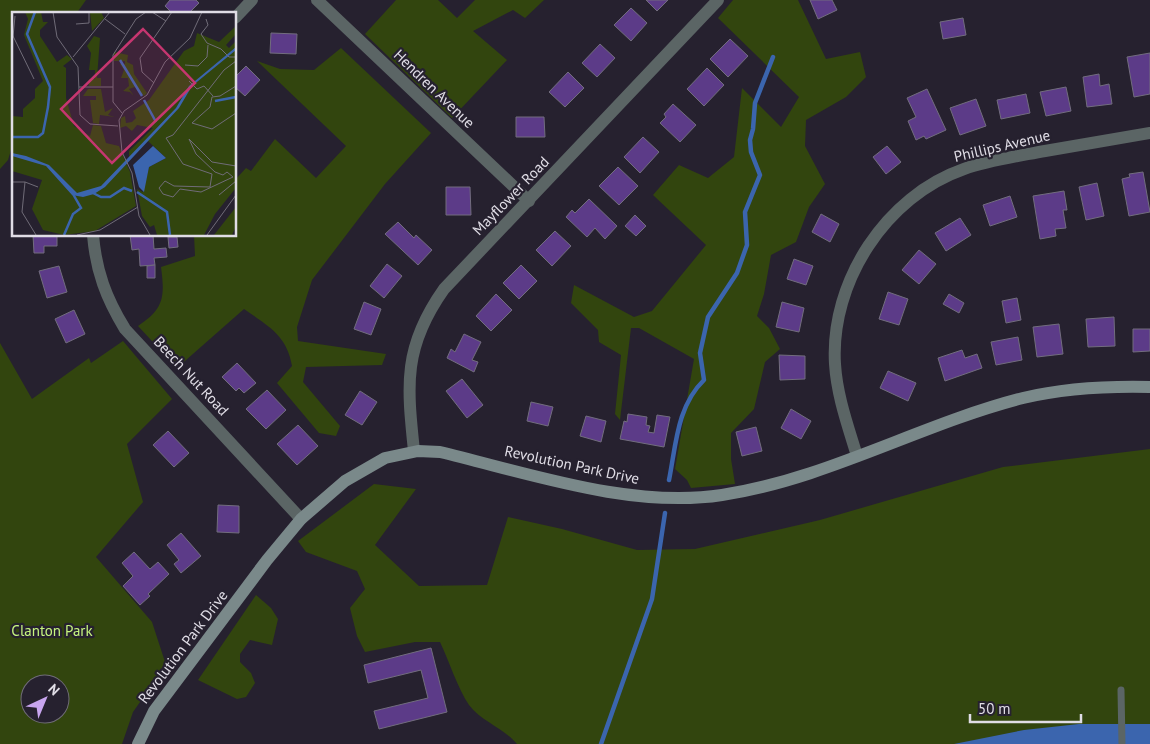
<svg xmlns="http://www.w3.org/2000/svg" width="1150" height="744" font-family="'PT Sans',sans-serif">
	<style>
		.green { fill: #32450e; fill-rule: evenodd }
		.water { fill: #3b65ae }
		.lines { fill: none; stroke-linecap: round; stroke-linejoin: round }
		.stream { stroke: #3b65ae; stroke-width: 4.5 }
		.building { fill: #5c3b88; stroke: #726d7e }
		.lane { stroke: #5b6565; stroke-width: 7 }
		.street { stroke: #5b6565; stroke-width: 12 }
		.secondary { stroke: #7a898a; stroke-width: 12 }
		.labels { text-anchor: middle; stroke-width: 4.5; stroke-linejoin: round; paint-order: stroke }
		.street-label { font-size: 15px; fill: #e0dde6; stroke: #26212f }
		.park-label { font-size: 15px; fill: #c6f57f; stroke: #26212f }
		.inset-river { fill: none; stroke: #3b65ae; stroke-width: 2.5 }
		.inset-road { fill: none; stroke: #706c78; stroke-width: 1 }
		.view { fill: #c63670; fill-opacity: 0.15; stroke: #c63670; stroke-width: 2.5 }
		.inset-edge { fill: none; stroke: #e0dde6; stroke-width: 2.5 }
	</style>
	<rect width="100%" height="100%" fill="#26212f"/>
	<g class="green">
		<polygon points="0,0 86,0 76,14 14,14 14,140 8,160 0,169"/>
		<polygon points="396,0 438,0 457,18 475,0 544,0 525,18 513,10 473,31 507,60 452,118 365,34"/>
		<polygon points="733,0 798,0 826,59 860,52 866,77 846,97 806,120 805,146 825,184 809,207 796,242 771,255 764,294 757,316 769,328 780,349 765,362 754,409 731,433 731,459 735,484 691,488 687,480 675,469 694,359 639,328 631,328 620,420 615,414 621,355 599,342 598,330 571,303 574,285 634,317 652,311 706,245 653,195 679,165 708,178 734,157 742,88 781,127 799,97 718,18"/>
		<path d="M 341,48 L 431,133 L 385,184 L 312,280 L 297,327 L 298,341 L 386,354 L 382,365 L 306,367 L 303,382 L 340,426 L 336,436 L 319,433 L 277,383 L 292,366 C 287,335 268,326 244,309 L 177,368 L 138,326 C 164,309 165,297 161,267 L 195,256 L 194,235 L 235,235 L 235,180 L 246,168 L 251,171 L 275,139 L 316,178 L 346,146 L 257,61 L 280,69 L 314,70 Z"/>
		<path d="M 123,341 L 172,399 L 127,444 L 143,502 L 96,557 L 152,622 L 166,665 L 133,712 L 122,744 L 0,744 L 0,343 L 32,399 L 89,358 L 91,363 ZM 30,684 L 60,684 L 60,714 L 30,714 Z"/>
		<path d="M 1150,449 L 1150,744 L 517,744 C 504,728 482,722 469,705 C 458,689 449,661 440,642 L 415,642 L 365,652 L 357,636 L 350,608 L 365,589 L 357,571 L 306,552 L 298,541 L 374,484 L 416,489 L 375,545 L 419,586 L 487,585 L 508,517 L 562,529 L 637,550 L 695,549 L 820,520 L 1003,467 Z"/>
		<polygon points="256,595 271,608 278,619 272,645 250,640 240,654 240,662 251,673 255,683 246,697 237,699 198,680"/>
	</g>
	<polygon class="water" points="1079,724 1150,724 1150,744 954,744 1024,730"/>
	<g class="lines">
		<g class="stream">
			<path d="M 669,480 C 676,445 677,406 704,380 L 700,353 L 708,317 L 737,273 L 747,245 L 745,212 L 760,175 L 751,152 L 750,140 L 753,129 L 755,103 L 773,57"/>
			<polyline points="601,744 652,599 665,513"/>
		</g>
	</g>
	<g class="building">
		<polygon points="170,0 196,0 199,3 188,14 173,14 165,6"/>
		<polygon points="646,0 668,0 657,11"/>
		<polygon points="810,0 832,0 837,10 818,19"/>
		<polygon points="631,8 647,23 631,41 614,25"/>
		<polygon points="963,18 966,35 943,39 940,22"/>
		<polygon points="271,33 297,34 296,54 270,53"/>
		<polygon points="730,39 748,56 728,77 710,59"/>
		<polygon points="600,44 615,58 597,77 582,63"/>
		<polygon points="1150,53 1150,94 1134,97 1127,57"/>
		<polygon points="246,66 260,80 245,96 235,87 235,77"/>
		<polygon points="707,68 724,85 704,106 687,89"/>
		<polygon points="568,72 584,88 565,107 549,92"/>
		<polygon points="1099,74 1100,86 1109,84 1112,104 1087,107 1083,77"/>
		<polygon points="1066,87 1071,111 1046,116 1040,92"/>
		<polygon points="927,89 946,130 926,139 924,136 916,140 908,121 916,117 907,98"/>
		<polygon points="1026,94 1030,113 1001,119 997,100"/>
		<polygon points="976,99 986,126 960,135 950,108"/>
		<polygon points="673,104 696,125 680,142 660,123 666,117 664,114"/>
		<polygon points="516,117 544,117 545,137 516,137"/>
		<polygon points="643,137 659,152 640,173 624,157"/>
		<polygon points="887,146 901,162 886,174 873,157"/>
		<polygon points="618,167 638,186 619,205 599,186"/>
		<polygon points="1143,172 1150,212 1129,216 1122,179 1130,177 1129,174"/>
		<polygon points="1097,183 1104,216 1086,220 1079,187"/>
		<polygon points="446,187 470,187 471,215 446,215"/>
		<polygon points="1064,191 1067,210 1063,210 1066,228 1055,229 1056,236 1040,239 1033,196"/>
		<polygon points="1010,196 1017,217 990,226 983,205"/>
		<polygon points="589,199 617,226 605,239 595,228 587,237 566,217 572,210 575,213"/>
		<polygon points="821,214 839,224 830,242 812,232"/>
		<polygon points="635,215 646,226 636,236 625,226"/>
		<polygon points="960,218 971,235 946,251 935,233"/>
		<polygon points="398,222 414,238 416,235 432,250 418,265 385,234"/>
		<polygon points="555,231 571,246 552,266 536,250"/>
		<polygon points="33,235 57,235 57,246 44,246 44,253 34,253"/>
		<polygon points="130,235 153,235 154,249 166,248 167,257 154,258 155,265 140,266 139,249 132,250"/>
		<polygon points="168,237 177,237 178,247 169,248"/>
		<polygon points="919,250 936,264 919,284 902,270"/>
		<polygon points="794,259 813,266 806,285 787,279"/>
		<polygon points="387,264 402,276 384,298 370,286"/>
		<polygon points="155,265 155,278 147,278 147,266"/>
		<polygon points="521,265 537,281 519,299 503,283"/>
		<polygon points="59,266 67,292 47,298 39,271"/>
		<polygon points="888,292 908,299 899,325 879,319"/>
		<polygon points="496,294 512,310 491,331 476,316"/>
		<polygon points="949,294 964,303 959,313 943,304"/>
		<polygon points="1017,298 1021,320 1006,323 1002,301"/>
		<polygon points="364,302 381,309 371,335 354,329"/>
		<polygon points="782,302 804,308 799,332 776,327"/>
		<polygon points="74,310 85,334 66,343 55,319"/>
		<polygon points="1114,317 1115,346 1088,347 1086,319"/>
		<polygon points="1059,324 1063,354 1037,357 1033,327"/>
		<polygon points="1133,329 1150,329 1150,351 1133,352"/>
		<polygon points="464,334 481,342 472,360 478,362 474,372 447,358 451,349 455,352"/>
		<polygon points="1018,337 1022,360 996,365 991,342"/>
		<polygon points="962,350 965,358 977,354 982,368 945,381 938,358"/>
		<polygon points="779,355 805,356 805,379 780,380"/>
		<polygon points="237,363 256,383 244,393 239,388 236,391 222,377"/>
		<polygon points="888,371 916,383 908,401 880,388"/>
		<polygon points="462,379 483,405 467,418 446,391"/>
		<polygon points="267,390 286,410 266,429 246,409"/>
		<polygon points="360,391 377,402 362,425 345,415"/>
		<polygon points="531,402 553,407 548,426 527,421"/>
		<polygon points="791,409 811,421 801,439 781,428"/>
		<polygon points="628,414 647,417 646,425 650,426 648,432 654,433 657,415 670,417 664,447 620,439 624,421 627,422"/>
		<polygon points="586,416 606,421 601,442 580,436"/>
		<polygon points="298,425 318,446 297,465 277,444"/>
		<polygon points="756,427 762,451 742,456 736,432"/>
		<polygon points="168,431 189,453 174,467 153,445"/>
		<polygon points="218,505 239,506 239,533 217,532"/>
		<polygon points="181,533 201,556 181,573 174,564 179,560 167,545"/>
		<polygon points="134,552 150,569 158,562 169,574 148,594 150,596 140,605 123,586 133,576 122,563"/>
		<polygon points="431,648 447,712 379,729 374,711 428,698 421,670 368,683 364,665"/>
	</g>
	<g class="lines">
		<polyline class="lane" points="1121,690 1122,744"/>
		<g class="street">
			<polyline points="317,0 529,201"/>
			<polyline points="235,18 252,0"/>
			<path d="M 93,235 C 96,271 106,298 125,329 L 301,519"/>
			<path d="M 414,451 C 407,384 403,347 444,289 L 718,0"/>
			<path d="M 857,456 C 848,426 837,396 835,364 C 830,282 886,196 964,169 C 990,160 1019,156 1045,151 C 1080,145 1115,139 1150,133"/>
		</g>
		<path class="secondary" d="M 138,744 L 154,711 L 267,560 L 301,519 L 345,481 L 385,458 L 418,451 L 440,452 C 528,473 631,509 722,495 C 827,479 921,424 1023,398 C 1065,388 1107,386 1150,387"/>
	</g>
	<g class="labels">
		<g class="street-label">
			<text transform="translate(434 89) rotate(44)" y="5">Hendren Avenue</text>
			<text transform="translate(1002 146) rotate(-13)" y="5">Phillips Avenue</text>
			<text transform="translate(511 196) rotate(-46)" y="5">Mayflower Road</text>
			<text transform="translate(191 376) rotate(47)" y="5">Beech Nut Road</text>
			<text transform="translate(572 465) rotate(12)" y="5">Revolution Park Drive</text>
			<text transform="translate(183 647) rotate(-53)" y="5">Revolution Park Drive</text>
		</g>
		<g class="park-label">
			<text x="52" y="636">Clanton Park</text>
		</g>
	</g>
	<g transform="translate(12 12)">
		<rect width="224" height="224" fill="#26212f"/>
		<path d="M 13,0 L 29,0 L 31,10 L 36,10 L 28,18 L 28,24 L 45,50 L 55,43 L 60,47 L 51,54 L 54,56 L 54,86 L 62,114 L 78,124 L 81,113 L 89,114 L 94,131 L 107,134 L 118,160 L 124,194 L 83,219 L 52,223 L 31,218 L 20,197 L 30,168 L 0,159 L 0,104 L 11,105 L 11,97 L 23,86 L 23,77 L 31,69 L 12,23 L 16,7 ZM 78,0 L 89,0 L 92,6 L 80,19 ZM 224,14 L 224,22 L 214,33 L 217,36 L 224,29 L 223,177 L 203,202 L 192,223 L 145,223 L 142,213 L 138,215 L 130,204 L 125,177 L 131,180 L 137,155 L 154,146 L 136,129 L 117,148 L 117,139 L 141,116 L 125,113 L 120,119 L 114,114 L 108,116 L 109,106 L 113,104 L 114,111 L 120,110 L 124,106 L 121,99 L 137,88 L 172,39 L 182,34 L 185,21 L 207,30 ZM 82,24 L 88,26 L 85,66 L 89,66 L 89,74 L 77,74 L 77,67 L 83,67 L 83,58 L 77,58 L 79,41 L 75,34 ZM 102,40 L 116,43 L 115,50 L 121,53 L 122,62 L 135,81 L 132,84 L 123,75 L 117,77 L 122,84 L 118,80 L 111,79 L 117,74 L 116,66 L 109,66 L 112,58 L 108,52 L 113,52 L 113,49 L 102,49 ZM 76,77 L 89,77 L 93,100 L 101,96 L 96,103 L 103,105 L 88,103 L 87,112 L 81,111 L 78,88 L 84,88 L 84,84 L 71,84 ZM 224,195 L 224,214 L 220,223 L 202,223 Z" fill="#32450e"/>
		<path d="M 224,35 L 224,38 L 180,74 L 167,96 L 93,175 L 82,182 L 71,185 L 60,183 L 34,154 L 0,144 L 0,141 L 14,144 L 37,153 L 65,181 L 89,174 L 164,96 L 177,74 ZM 141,134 L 154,146 L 137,155 L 132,180 L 127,175 L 121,153 Z" fill="#3b65ae"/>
		<path class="inset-river" d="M 108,48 L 130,84M 132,88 L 144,110M 203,89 L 224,85M 1,125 L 26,125 L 31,121 L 36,95 L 38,75 L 15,22 L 23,0M 125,180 L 155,200 L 158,223M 81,181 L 89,185 L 98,185 L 112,176 L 120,179M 52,223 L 61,202 L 69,196 L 61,182"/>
		<path class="inset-road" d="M 41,0 L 45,25 L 66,55 L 68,103 L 78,112 L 106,114M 140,0 L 154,9M 93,7 L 113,22M 194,7 L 196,13 L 189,22 L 195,31 L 209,37 L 217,45 L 224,45M 64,12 L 77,11 L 77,0M 0,22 L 22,67M 1,25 L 3,4M 61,45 L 98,0M 224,49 L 212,58 L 161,123 L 154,126 L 171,152 L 200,162 L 198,175 L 162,174 L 153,169 L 147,176 L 151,182 L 161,185 L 168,177 L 189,180 L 221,165 L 215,160 L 211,163 L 203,160 L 184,142 L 177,127 L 200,150 L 224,154M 173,53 L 186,54 L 195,45 L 196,33M 177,69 L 185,77 L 192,74 L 201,84M 142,71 L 130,60 L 128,46 L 160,0M 224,74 L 208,84 L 200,85 L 198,95 L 180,111 L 200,117 L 224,101M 67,75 L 101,75M 110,101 L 101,90 L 101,43 L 124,7 L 134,0M 0,170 L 13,170 L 26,175M 13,170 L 10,200 L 24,223M 207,183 L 224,169M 65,223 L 88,218 L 126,195M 138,223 L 127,204 L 120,161 L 110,140 L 107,108 L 112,99 L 135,83 L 153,50 L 178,26 L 190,0M 195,223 L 224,183"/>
		<path class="view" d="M 131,17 L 183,71 L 100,151 L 49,97 Z"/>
		<rect width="224" height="224" class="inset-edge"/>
	</g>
	<g transform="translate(45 699) rotate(44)"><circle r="24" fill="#26212f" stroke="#706c78"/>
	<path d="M0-4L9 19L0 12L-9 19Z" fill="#c8a5ef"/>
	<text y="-8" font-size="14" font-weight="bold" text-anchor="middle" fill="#e0dde6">N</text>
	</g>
	<path d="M970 714v8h111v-8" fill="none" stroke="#e0dde6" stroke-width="2.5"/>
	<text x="978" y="714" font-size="15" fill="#e0dde6" stroke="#26212f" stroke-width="4" paint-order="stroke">50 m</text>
</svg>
